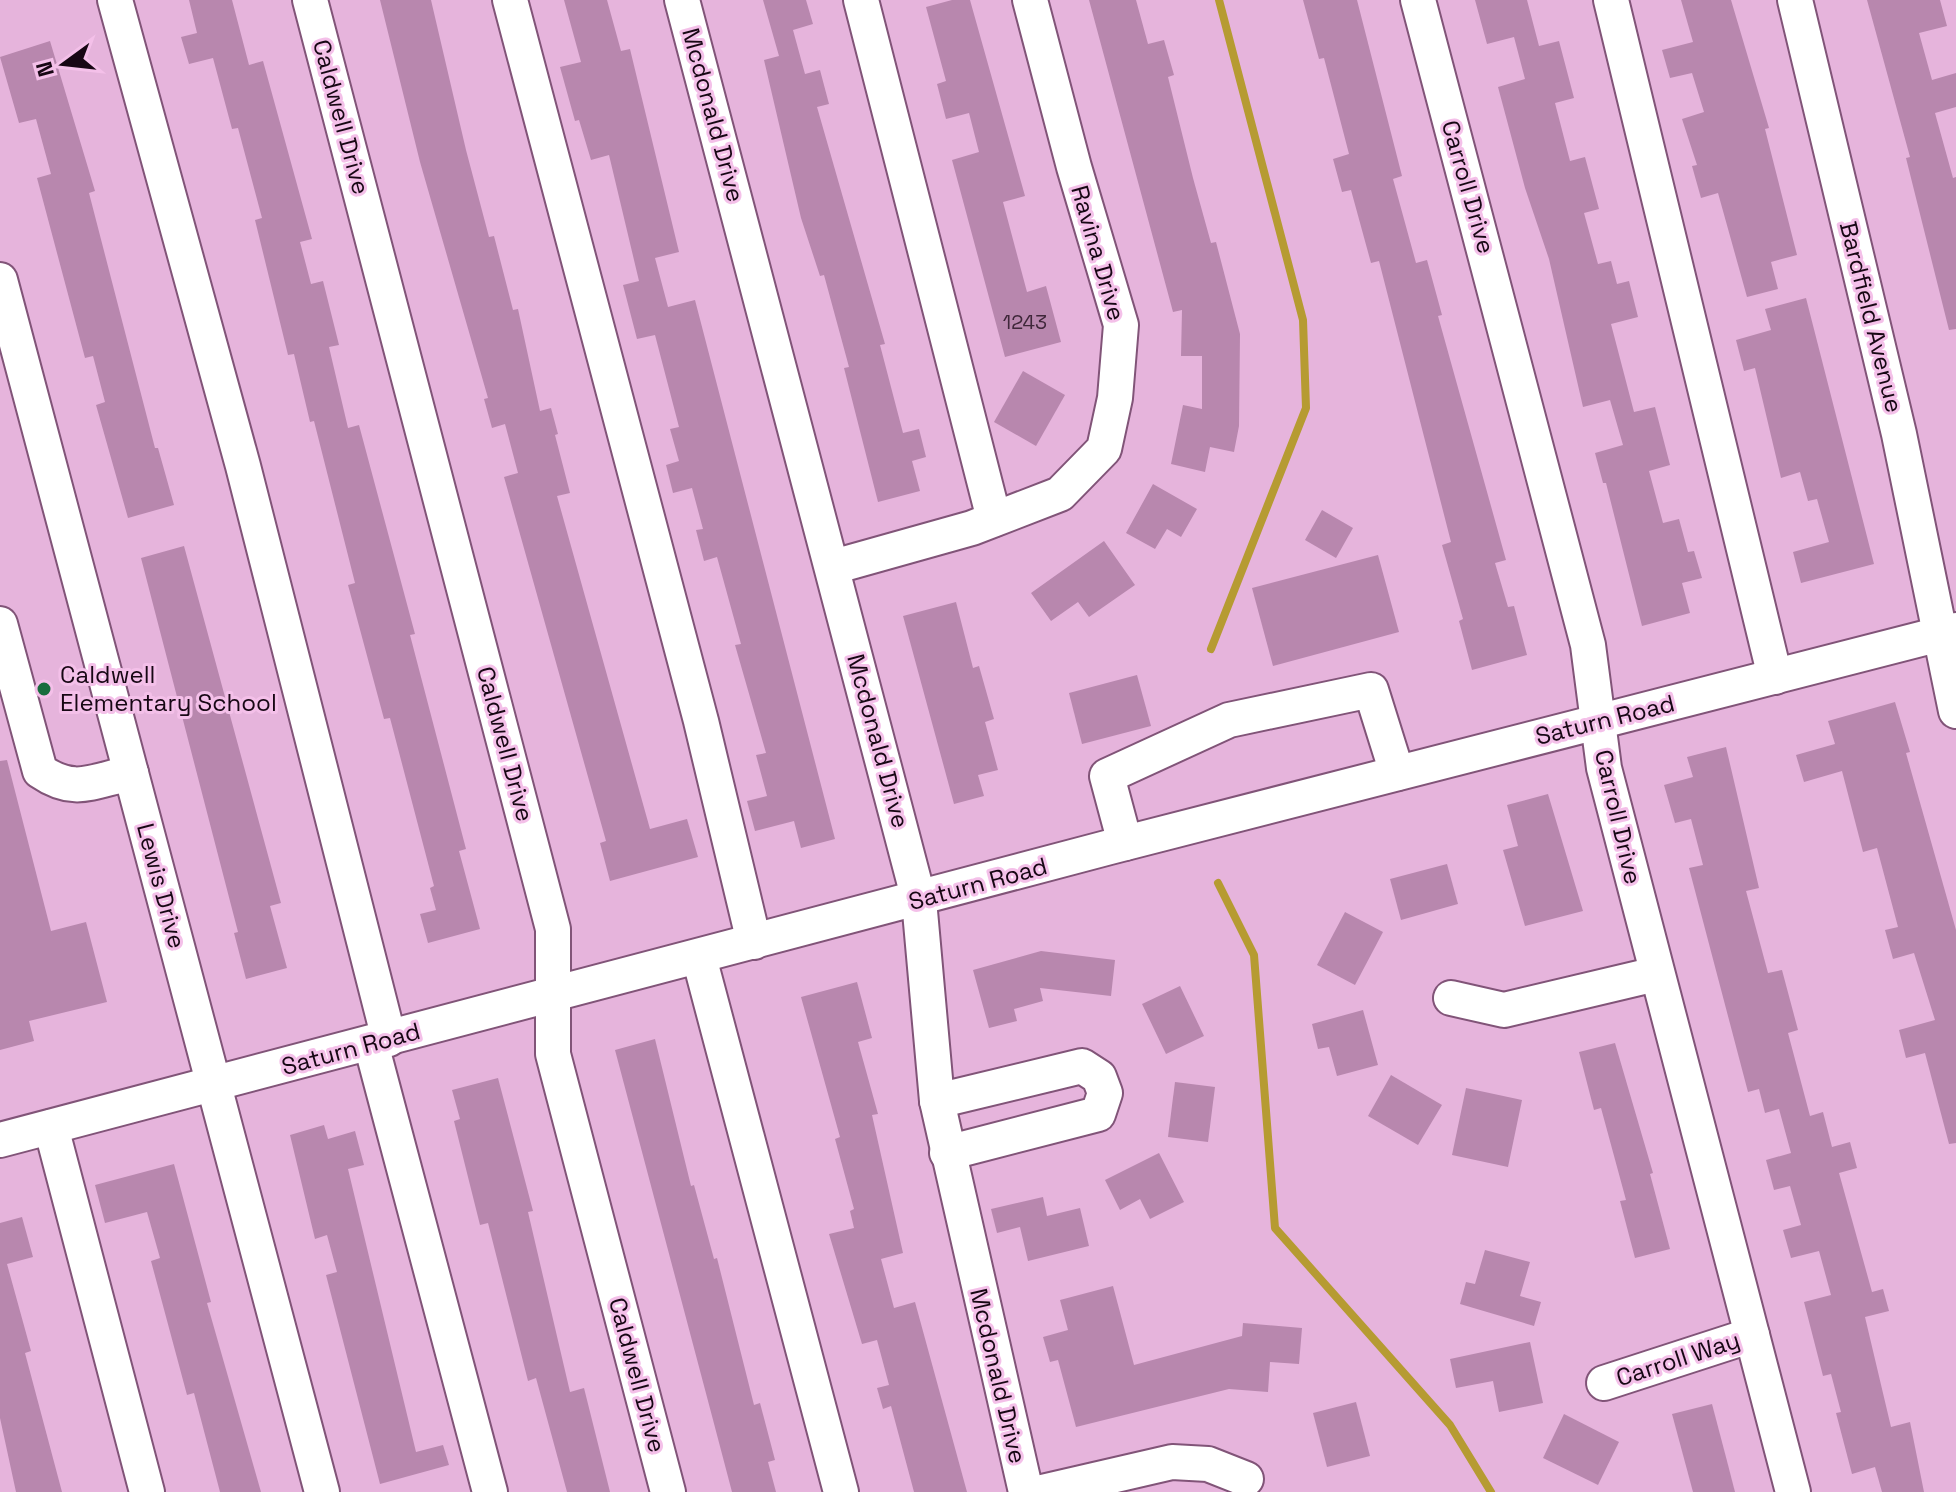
<svg xmlns="http://www.w3.org/2000/svg" width="1956" height="1492" font-family="'Space Grotesk',sans-serif">
	<style>
		.lines { fill: none; stroke-linecap: round; stroke-linejoin: round }
		.stream { stroke: #b69b32; stroke-width: 8 }
		.building { fill: #b887ae }
		.minor-casing { stroke: #815478; stroke-width: 38 }
		.minor { stroke: #fff; stroke-width: 34 }
		.poi-dot { fill: #196d3e; stroke: #f4c0e9; stroke-width: 3 }
		.labels { text-anchor: middle; stroke-width: 6; stroke-linejoin: round; paint-order: stroke }
		.number-label { font-size: 20px; fill: #3f273a }
		.street-label { font-size: 24px; fill: #170714; stroke: #f4c0e9 }
		.poi-label { font-size: 24px; fill: #170714; stroke: #f4c0e9; text-anchor: start }
	</style>
	<rect width="100%" height="100%" fill="#e6b4dc"/>
	<g class="lines">
		<g class="stream">
			<polyline points="1211,649 1306,408 1303,320 1219,0"/>
			<polyline points="1218,883 1254,955 1275,1228 1450,1425 1491,1492"/>
		</g>
	</g>
	<g class="building">
		<polygon points="189,0 232,0 249,65 263,61 312,239 300,242 311,284 323,281 339,345 329,347 348,428 359,425 415,634 410,635 466,849 459,851 480,929 428,943 420,914 436,910 430,888 434,886 390,718 384,719 348,585 355,583 314,421 310,422 294,354 288,355 255,220 262,218 238,128 232,129 213,58 189,64 181,37 197,33"/>
		<polygon points="380,0 431,0 466,150 489,237 494,236 513,310 518,309 540,411 551,408 558,434 555,435 570,493 557,496 650,829 687,819 698,857 610,881 600,843 606,841 504,477 518,473 505,424 492,428 484,399 488,398 420,162"/>
		<polygon points="564,0 607,0 621,51 630,49 679,252 655,258 668,307 695,300 835,839 801,848 794,821 755,831 747,801 767,796 756,755 766,753 735,645 741,644 717,557 704,561 696,530 703,529 692,488 673,493 666,465 679,461 670,429 679,427 655,335 637,339 623,285 639,281 609,155 591,160 579,120 575,121 560,67 581,62"/>
		<polygon points="763,0 806,0 813,24 793,30 805,74 820,70 829,104 817,107 885,344 880,345 903,433 919,429 926,457 912,461 920,491 878,502 844,368 849,367 824,275 820,276 801,218 764,60 779,56"/>
		<polygon points="952,0 970,0 1025,196 1003,202 1027,292 1046,286 1061,342 1005,357 952,160 979,152 969,113 946,119 937,84 946,81 926,7"/>
		<polygon points="1089,0 1136,0 1148,44 1164,40 1174,75 1168,77 1193,178 1211,243 1216,242 1240,334 1239,426 1234,452 1210,447 1205,472 1171,464 1183,405 1202,409 1202,356 1181,356 1182,310 1173,312"/>
		<polygon points="1303,0 1357,0 1402,176 1393,179 1416,263 1427,260 1442,315 1438,316 1506,560 1495,563 1508,607 1514,606 1527,655 1472,670 1459,621 1463,619 1442,545 1451,542 1379,261 1371,263 1351,190 1342,192 1333,159 1349,154 1324,58 1319,59"/>
		<polygon points="1475,0 1527,0 1539,46 1559,41 1574,98 1555,103 1570,161 1585,157 1599,209 1584,213 1598,264 1611,261 1617,284 1629,281 1638,317 1611,324 1634,412 1655,407 1670,465 1649,471 1663,523 1679,519 1688,552 1694,551 1702,578 1682,583 1690,613 1642,626 1606,483 1603,483 1595,453 1623,445 1610,400 1583,407 1549,259 1525,188 1498,87 1525,79 1514,37 1487,44"/>
		<polygon points="1681,0 1731,0 1769,128 1765,129 1797,255 1771,262 1778,289 1747,297 1718,193 1701,198 1692,166 1697,165 1682,119 1704,112 1692,73 1670,78 1662,50 1693,42"/>
		<polygon points="1867,0 1940,0 1947,26 1919,33 1932,80 1956,73 1956,107 1935,113 1953,178 1956,177 1956,329 1949,330 1906,158 1910,157"/>
		<polygon points="50,41 95,191 89,193 155,448 158,448 174,505 128,518 96,405 105,402 93,356 85,358 37,178 51,174 36,119 19,123 0,57"/>
		<polygon points="1806,298 1874,564 1801,583 1793,552 1829,542 1817,499 1808,501 1800,472 1781,478 1755,368 1744,371 1736,340 1771,330 1765,309"/>
		<polygon points="1023,371 1065,395 1036,446 994,422"/>
		<polygon points="1153,484 1197,509 1181,537 1167,529 1155,549 1126,533"/>
		<polygon points="1322,510 1353,528 1336,558 1305,540"/>
		<polygon points="1104,541 1135,585 1089,617 1078,602 1051,621 1031,593"/>
		<polygon points="184,546 281,903 270,906 287,968 246,979 234,933 238,932 141,558"/>
		<polygon points="1378,555 1399,632 1273,666 1252,588"/>
		<polygon points="956,602 973,668 979,666 994,719 985,722 998,770 978,775 984,796 954,804 903,616"/>
		<polygon points="1137,675 1151,726 1082,744 1069,693"/>
		<polygon points="1895,702 1910,752 1906,753 1956,930 1956,1143 1949,1144 1925,1053 1906,1058 1899,1030 1935,1020 1914,953 1893,959 1885,930 1898,927 1877,848 1863,852 1842,771 1804,782 1796,755 1835,744 1828,721"/>
		<polygon points="1726,747 1759,888 1746,891 1768,973 1782,970 1798,1030 1788,1033 1810,1116 1823,1112 1832,1147 1850,1142 1857,1168 1839,1173 1872,1292 1883,1289 1889,1311 1865,1317 1891,1427 1910,1422 1924,1492 1882,1492 1875,1467 1852,1474 1836,1413 1841,1412 1831,1374 1823,1376 1804,1302 1831,1295 1819,1251 1791,1258 1783,1230 1801,1225 1790,1186 1774,1190 1766,1160 1791,1153 1779,1109 1765,1113 1759,1089 1748,1092 1689,868 1703,865 1691,819 1675,823 1664,785 1693,777 1687,757"/>
		<polygon points="7,760 51,931 86,922 107,1002 29,1021 34,1041 0,1050 0,761"/>
		<polygon points="1548,794 1583,911 1525,926 1503,850 1518,846 1507,805"/>
		<polygon points="1447,864 1458,904 1401,920 1390,879"/>
		<polygon points="1345,912 1383,932 1355,985 1317,965"/>
		<polygon points="1041,951 1115,960 1111,996 1040,988 1043,1001 1014,1009 1017,1021 989,1028 973,970"/>
		<polygon points="857,982 872,1038 858,1042 878,1114 872,1115 903,1253 881,1259 894,1308 915,1302 967,1492 914,1492 891,1406 883,1409 877,1388 889,1385 877,1340 862,1344 829,1234 854,1228 850,1211 854,1209 835,1139 840,1137 801,997"/>
		<polygon points="1180,986 1204,1036 1166,1054 1142,1004"/>
		<polygon points="1363,1010 1378,1065 1337,1076 1329,1047 1318,1049 1312,1024"/>
		<polygon points="655,1039 691,1186 694,1185 714,1259 717,1258 754,1405 760,1403 775,1460 768,1462 776,1492 732,1492 712,1416 615,1050"/>
		<polygon points="1615,1043 1653,1173 1650,1174 1670,1249 1635,1258 1620,1201 1626,1200 1601,1108 1594,1110 1579,1052"/>
		<polygon points="1391,1075 1442,1105 1418,1145 1368,1116"/>
		<polygon points="498,1078 533,1211 528,1212 570,1392 584,1388 610,1492 567,1492 536,1378 528,1381 488,1223 480,1225 454,1121 460,1119 452,1090"/>
		<polygon points="1175,1082 1215,1087 1208,1142 1168,1137"/>
		<polygon points="1466,1088 1522,1100 1508,1167 1452,1155"/>
		<polygon points="324,1125 328,1139 355,1131 364,1165 348,1169 416,1452 443,1445 449,1465 380,1484 326,1275 337,1272 327,1235 315,1239 290,1135"/>
		<polygon points="1159,1153 1184,1202 1150,1219 1140,1199 1120,1210 1105,1180"/>
		<polygon points="174,1164 211,1302 207,1303 261,1492 220,1492 194,1393 187,1395 151,1261 160,1258 147,1212 105,1223 95,1185"/>
		<polygon points="1043,1197 1047,1216 1080,1208 1089,1246 1028,1261 1020,1227 997,1233 991,1209"/>
		<polygon points="22,1217 33,1257 7,1264 31,1351 25,1353 62,1492 16,1492 0,1418 0,1223"/>
		<polygon points="1485,1250 1530,1262 1520,1296 1541,1302 1534,1326 1460,1304 1466,1282 1475,1284"/>
		<polygon points="1113,1286 1134,1365 1242,1336 1243,1323 1302,1328 1299,1364 1270,1362 1268,1392 1229,1389 1076,1427 1058,1360 1050,1362 1043,1337 1068,1330 1060,1300"/>
		<polygon points="1530,1342 1543,1403 1499,1412 1493,1381 1456,1388 1450,1359"/>
		<polygon points="1356,1402 1370,1456 1327,1467 1313,1413"/>
		<polygon points="1712,1404 1727,1461 1735,1492 1693,1492 1672,1414"/>
		<polygon points="1564,1414 1619,1442 1598,1485 1543,1458"/>
	</g>
	<g class="lines">
		<defs>
			<g id="minor">
				<polyline points="115,0 243,466 389,1039"/>
				<polyline points="310,0 553,929 553,1054 668,1492"/>
				<polyline points="510,0 701,721 754,942"/>
				<polyline points="682,0 919,900 937,1101 1026,1492"/>
				<polyline points="861,0 994,519"/>
				<polyline points="1418,0 1588,645 1604,768 1793,1492"/>
				<polyline points="1611,0 1775,677"/>
				<polyline points="1795,0 1899,434 1956,711"/>
				<polyline points="0,280 322,1492"/>
				<polyline points="833,567 972,528 1060,494 1104,449 1115,398 1121,325 1074,167 1030,0"/>
				<path d="M 0,624 L 40,771 C 75,795 92,781 131,773"/>
				<polyline points="1125,843 1107,776 1229,720 1371,690 1397,773"/>
				<polyline points="699,957 841,1492"/>
				<polyline points="1451,998 1504,1010 1656,974"/>
				<polyline points="371,1044 490,1492"/>
				<polyline points="937,1101 1082,1066 1099,1077 1105,1093 1098,1114 947,1153"/>
				<polyline points="51,1127 147,1492"/>
				<polyline points="0,1140 1110,847 1956,630"/>
				<polyline points="1604,1383 1752,1335"/>
				<polyline points="1042,1492 1172,1462 1208,1464 1246,1479"/>
			</g>
		</defs>
		<use href="#minor" class="minor-casing"/>
		<use href="#minor" class="minor"/>
	</g>
	<circle class="poi-dot" cx="44" cy="689" r="8"/>
	<g class="labels">
		<g class="number-label">
			<text x="1025" y="329">1243</text>
		</g>
		<g class="street-label">
			<text transform="translate(713 115) rotate(75)" y="8">Mcdonald Drive</text>
			<text transform="translate(341 117) rotate(75)" y="8">Caldwell Drive</text>
			<text transform="translate(1468 187) rotate(74)" y="8">Carroll Drive</text>
			<text transform="translate(1098 253) rotate(74)" y="8">Ravina Drive</text>
			<text transform="translate(1871 317) rotate(76)" y="8">Bardfield Avenue</text>
			<text transform="translate(1605 720) rotate(-14)" y="8">Saturn Road</text>
			<text transform="translate(878 741) rotate(75)" y="8">Mcdonald Drive</text>
			<text transform="translate(505 744) rotate(75)" y="8">Caldwell Drive</text>
			<text transform="translate(1618 817) rotate(77)" y="8">Carroll Drive</text>
			<text transform="translate(978 884) rotate(-15)" y="8">Saturn Road</text>
			<text transform="translate(161 886) rotate(75)" y="8">Lewis Drive</text>
			<text transform="translate(351 1049) rotate(-15)" y="8">Saturn Road</text>
			<text transform="translate(1678 1359) rotate(-18)" y="8">Carroll Way</text>
			<text transform="translate(637 1375) rotate(75)" y="8">Caldwell Drive</text>
			<text transform="translate(998 1376) rotate(77)" y="8">Mcdonald Drive</text>
		</g>
		<g class="poi-label">
			<text x="60" y="683">Caldwell<tspan x="60" dy="28">Elementary School</tspan></text>
		</g>
	</g>
	<g transform="translate(64 64) rotate(255)" stroke="#f4c0e9" stroke-width="6" paint-order="stroke">
	<path d="M0-6L14 30L0 20L-14 30Z" fill="#170714"/>
	<text y="-12" font-size="22" font-weight="bold" text-anchor="middle" fill="#170714">N</text>
	</g>
</svg>
